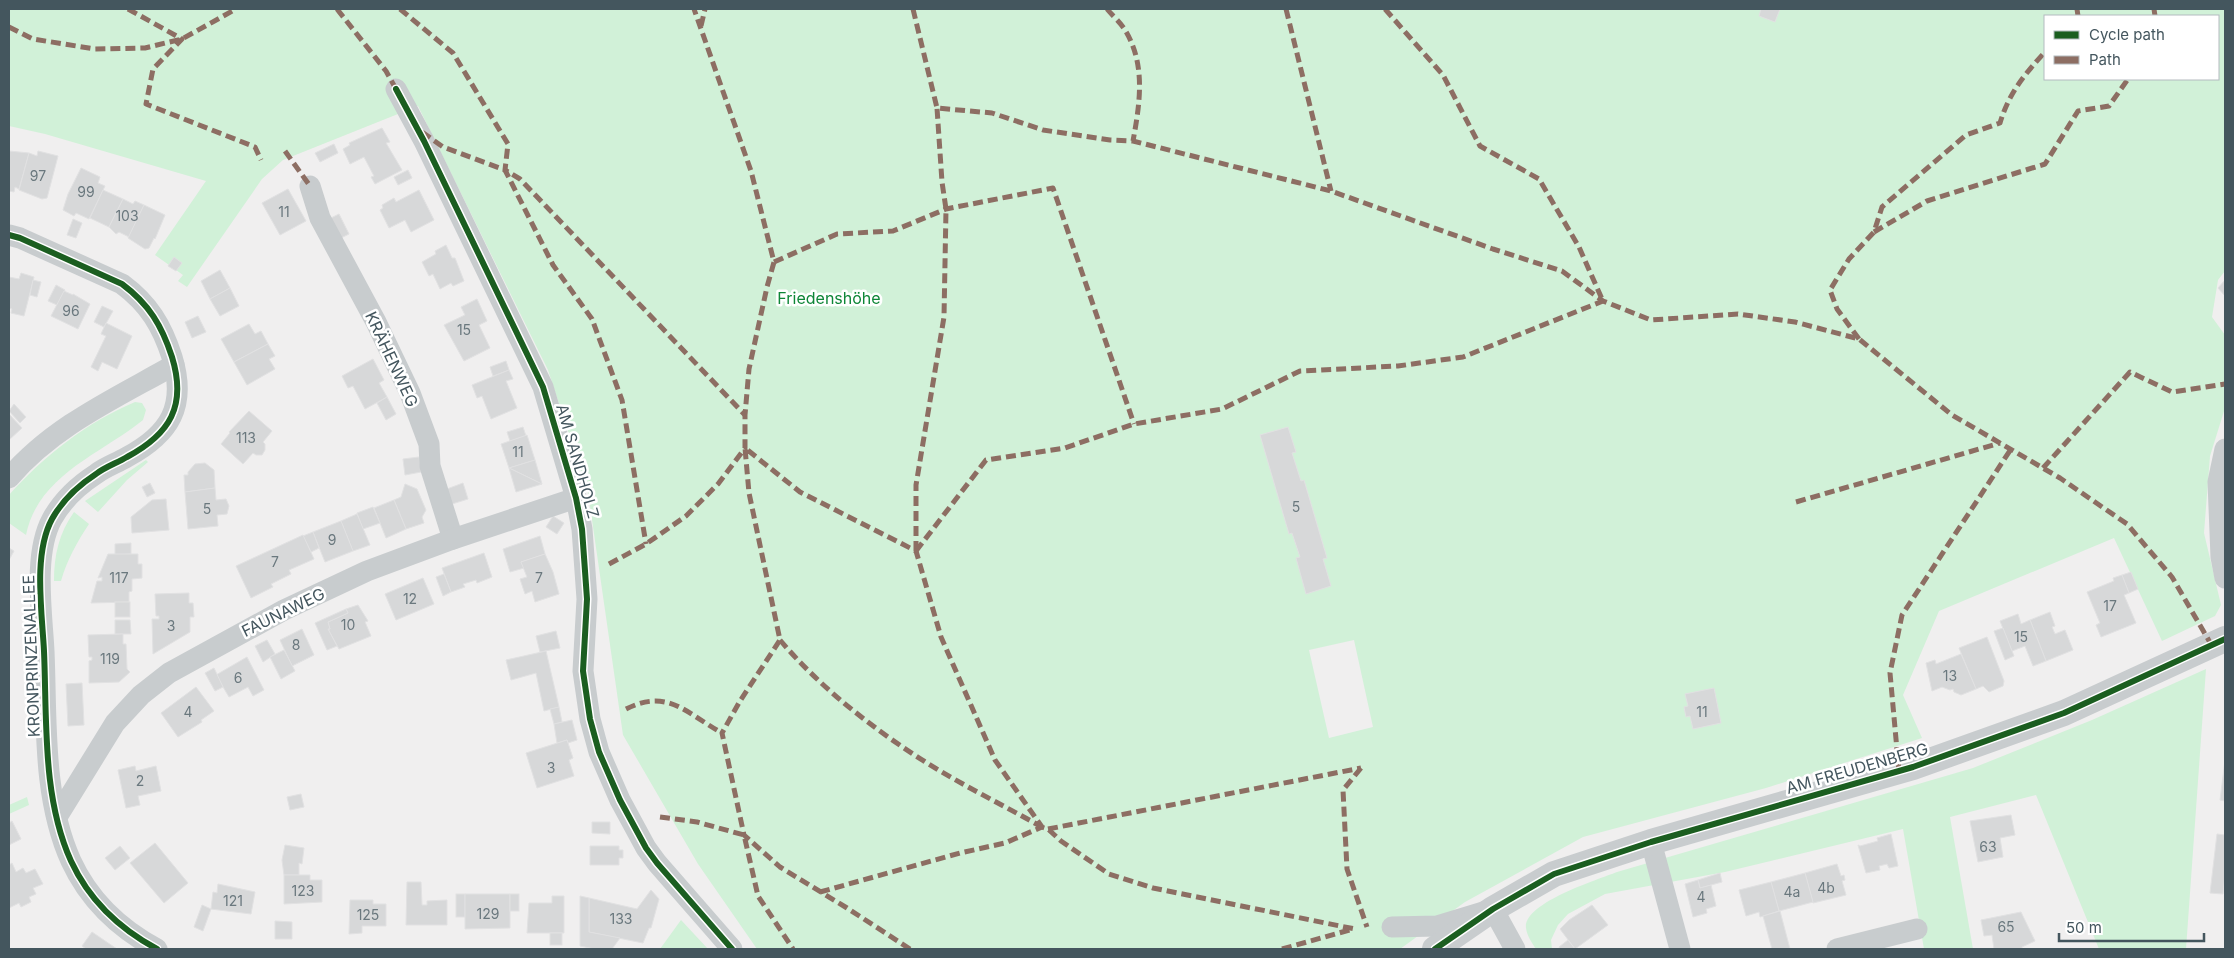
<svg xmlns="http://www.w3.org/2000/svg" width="2234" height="958" font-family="Inter,sans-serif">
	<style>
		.green { fill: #d1f1d8; fill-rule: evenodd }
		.building { fill: #d7d8d9; stroke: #e1e1e2 }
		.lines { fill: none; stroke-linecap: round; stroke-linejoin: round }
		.minor { stroke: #c8ccce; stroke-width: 21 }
		.tertiary { stroke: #c8ccce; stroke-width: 26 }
		.quiet { stroke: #8d6e63; stroke-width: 5; stroke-dasharray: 10 5; stroke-linecap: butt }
		.cycleway-casing { stroke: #fff; stroke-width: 9 }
		.cycleway { stroke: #1b5e20; stroke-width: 6 }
		.labels { text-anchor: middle; stroke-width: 5; stroke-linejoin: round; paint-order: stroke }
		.number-label { font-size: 14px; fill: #6a787e }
		.park-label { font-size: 16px; fill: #0e8637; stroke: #fff }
		.street-label { font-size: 16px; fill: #44565e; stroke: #fff }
	</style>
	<rect width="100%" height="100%" fill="#f0efef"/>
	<g class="green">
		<path d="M 9,9 L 2225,9 L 2225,271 L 2218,280 L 2212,317 L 2225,335 L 2225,408 L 2210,456 L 2204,533 L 2221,605 L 2215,616 L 2162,641 L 2114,538 L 1939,611 L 1903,695 L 1922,738 L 1766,788 L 1583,837 L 1465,902 L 1400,949 L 757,949 L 698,864 L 623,735 L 588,492 L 548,370 L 418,106 L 283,160 L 262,179 L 187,287 L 178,281 L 183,275 L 155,255 L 206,181 L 45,134 L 9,126 ZM 2045,16 L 2218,16 L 2218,79 L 2045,79 ZM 1354,640 L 1373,727 L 1329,738 L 1309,650 Z"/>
		<path d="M 135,402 L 142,403 L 146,410 L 143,420 C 101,454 38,475 26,535 L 9,523 L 9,495 C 44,456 87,422 135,402 Z"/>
		<polygon points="146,460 148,462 127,480 98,512 85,501"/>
		<path d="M 74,512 L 89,524 C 77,542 67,560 61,581 L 54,581 C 54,555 59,533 74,512 Z"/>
		<path d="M 2206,669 L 2186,949 L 2099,949 L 2036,795 L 1950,817 L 1973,949 L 1924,949 L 1903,829 L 1725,872 L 1605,894 L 1568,914 L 1558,925 L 1551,940 L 1552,949 L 1536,949 C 1532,943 1527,936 1526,928 C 1523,903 1597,880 1617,872 L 1973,768 L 2092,720 Z"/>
		<polygon points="27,797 29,805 9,814 9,805"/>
		<polygon points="681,920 708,949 660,949"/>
	</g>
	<g class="building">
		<polygon points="1761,9 1780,9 1775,22 1759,16"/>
		<polygon points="382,128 390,142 386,143 402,170 375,184 371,177 374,176 364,157 350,164 343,149 350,145 349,143"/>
		<polygon points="334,144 338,153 320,162 315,153"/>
		<polygon points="9,151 29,153 19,189 15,187 14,192 9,191"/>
		<polygon points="38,151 58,156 47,198 42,199 19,190 29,153 37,156"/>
		<polygon points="81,168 100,177 98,183 105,186 89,219 76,213 74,216 63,210 68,194"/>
		<polygon points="408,170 412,178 398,185 394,177"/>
		<polygon points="288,189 306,221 280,235 262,203"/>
		<polygon points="103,190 123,199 109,227 90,218"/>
		<polygon points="419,190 434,220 411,232 405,220 389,228 380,210 383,208 382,205 394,198 396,202"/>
		<polygon points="123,199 133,204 135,201 144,205 129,237 119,232 116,234 109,227"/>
		<polygon points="144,205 165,215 155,239 154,238 149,248 145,249 128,238"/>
		<polygon points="339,214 349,234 337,240 327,220"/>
		<polygon points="73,219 82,223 76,238 67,235"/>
		<polygon points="446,245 452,258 455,258 464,281 453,286 451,283 440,289 433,274 429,276 422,262 436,254 435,251"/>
		<polygon points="174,257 182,263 176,271 168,266"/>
		<polygon points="220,270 230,288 210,299 201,281"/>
		<polygon points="21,273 34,277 24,316 11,313 12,309 9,308 9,277 19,279"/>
		<polygon points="33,280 41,282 37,297 30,295"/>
		<polygon points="2225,280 2225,296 2218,288"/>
		<polygon points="56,285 65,290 57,305 48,301"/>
		<polygon points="230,288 239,306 220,316 210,299"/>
		<polygon points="64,291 73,295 73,294 90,304 78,329 51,316"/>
		<polygon points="477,299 487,321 479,325 490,348 464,361 444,325 465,315 461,307"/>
		<polygon points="102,306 113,311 104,327 94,322"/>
		<polygon points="198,316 206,332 192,338 185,322"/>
		<polygon points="106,323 132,336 117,369 102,362 98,371 91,367 106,336 101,334"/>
		<polygon points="249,324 255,334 261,331 268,344 234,362 221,339"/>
		<polygon points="268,344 275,356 269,359 275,369 247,385 234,362"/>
		<polygon points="373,359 384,380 379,383 387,397 365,409 353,386 348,388 342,376"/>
		<polygon points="506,361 509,370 493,376 490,367"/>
		<polygon points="509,370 513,379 506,381 517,408 491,419 482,396 477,398 472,385"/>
		<polygon points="387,397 396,414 386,420 377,403"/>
		<polygon points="14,404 26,417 20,423 9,411"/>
		<polygon points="249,411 272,431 263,442 265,444 265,450 262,455 256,455 253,453 243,464 221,444 230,433 229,432"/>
		<polygon points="9,414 22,428 9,440"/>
		<polygon points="523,427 526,436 510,441 507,432"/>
		<polygon points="1288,427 1296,452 1292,453 1301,481 1304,480 1327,558 1323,559 1331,586 1306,594 1296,558 1300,557 1292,533 1289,534 1260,435"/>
		<polygon points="527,435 535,460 509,468 501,444"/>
		<polygon points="419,457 421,472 405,475 403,459"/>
		<polygon points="535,460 542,484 509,468"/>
		<polygon points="205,463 214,470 215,488 185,492 184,475 188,475 188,472 195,464"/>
		<polygon points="509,468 542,484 516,492"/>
		<polygon points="150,483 155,493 147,497 142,487"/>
		<polygon points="463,483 468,499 452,504 447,489"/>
		<polygon points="405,484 417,489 426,510 422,517 424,523 406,529 394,500 401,497"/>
		<polygon points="215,488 216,500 226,499 229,506 227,514 217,515 218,526 188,529 185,492"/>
		<polygon points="166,499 169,530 132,533 131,517 152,500"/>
		<polygon points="394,500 406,529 386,538 374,508"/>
		<polygon points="373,507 380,523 363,529 357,513"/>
		<polygon points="357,514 370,545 353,551 341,521"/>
		<polygon points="553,516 564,523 557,534 546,527"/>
		<polygon points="341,521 353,551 325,562 313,532"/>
		<polygon points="313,532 319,548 311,552 303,536"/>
		<polygon points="303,535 314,559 289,570 291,574 271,584 273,587 251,598 236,566"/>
		<polygon points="540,536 545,554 521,562 524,568 510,572 503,549"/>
		<polygon points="131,543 131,554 115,555 115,544"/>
		<polygon points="9,548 14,551 9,560"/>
		<polygon points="484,553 492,577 477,583 476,580 463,584 465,587 451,592 442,568"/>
		<polygon points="108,554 138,554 138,564 142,564 142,578 132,579 132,591 129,592 129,602 91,603 97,581 102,581 102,577 98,578"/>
		<polygon points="545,554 553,572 559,594 535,602 532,591 525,594 520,579 527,577 521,562"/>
		<polygon points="2131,572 2138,589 2129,593 2122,575"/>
		<polygon points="444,574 451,592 443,596 436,577"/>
		<polygon points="2122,575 2129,593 2124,595 2136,623 2101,637 2096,625 2100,623 2087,592 2114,581 2113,578"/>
		<polygon points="423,578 434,604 396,620 385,594"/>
		<polygon points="189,593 189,603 193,603 194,617 190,617 190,632 153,654 152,619 159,619 159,616 156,616 155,594"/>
		<rect x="115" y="602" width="15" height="15"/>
		<polygon points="358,605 368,621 365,622 371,636 339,649 328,629 330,629 328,622 348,613 346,609"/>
		<polygon points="346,609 348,613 328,622 330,629 328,629 337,646 327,650 315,623"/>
		<polygon points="2050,612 2055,626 2052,627 2055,634 2065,630 2073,650 2046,661 2030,620"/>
		<polygon points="2018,614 2021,624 2030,620 2046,661 2033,666 2025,646 2012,651 2000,621"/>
		<polygon points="115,620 130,620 131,634 115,634"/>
		<polygon points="2003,628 2014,656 2005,660 1994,631"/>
		<polygon points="302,629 314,655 292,666 280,640"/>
		<polygon points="556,631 560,648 540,652 536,636"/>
		<polygon points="123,634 123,644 126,644 127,669 130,672 119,682 89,683 89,661 92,660 92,657 89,657 88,635"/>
		<polygon points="1987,637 2004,681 2003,686 1989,692 1983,686 1976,689 1959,648"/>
		<polygon points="267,640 275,654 263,662 255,646"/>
		<polygon points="284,650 295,671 281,679 270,657"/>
		<polygon points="546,651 559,707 544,711 536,673 511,680 506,660"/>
		<polygon points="1961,654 1976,689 1961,695 1954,692 1953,689 1950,690 1942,687 1932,691 1926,663 1935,660 1936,664"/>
		<polygon points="247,657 264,690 253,696 248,687 229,697 216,675"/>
		<polygon points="214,668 223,687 215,691 205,673"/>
		<polygon points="82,683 84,725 68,726 66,684"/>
		<polygon points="196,687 214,711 201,720 202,722 178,737 161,713"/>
		<polygon points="1714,688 1721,723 1693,729 1690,716 1686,717 1684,707 1688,706 1685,694"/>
		<polygon points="559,707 562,722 554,724 550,709"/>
		<polygon points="572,720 577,740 568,743 567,740 557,743 554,724"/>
		<polygon points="567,740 573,758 569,760 574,776 537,788 526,753"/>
		<polygon points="2225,760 2225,801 2220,800"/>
		<polygon points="135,766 136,771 156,766 161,791 138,796 140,805 126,808 118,770"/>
		<polygon points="301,794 304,807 290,810 287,797"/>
		<polygon points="2011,815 2015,835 2000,838 2003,857 1978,862 1970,821"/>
		<polygon points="12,821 21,839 9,845 9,823"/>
		<polygon points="592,822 610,822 610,834 592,833"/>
		<polygon points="1891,834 1898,866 1889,868 1887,864 1879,866 1880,870 1866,873 1858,845 1860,846 1878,841 1877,838"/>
		<polygon points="2217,834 2225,835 2225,874 2223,894 2210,893"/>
		<polygon points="155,843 188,883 164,903 130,863"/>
		<polygon points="285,845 304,848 302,864 299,863 299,875 284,875 282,860"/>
		<polygon points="120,846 130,858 115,870 105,858"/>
		<polygon points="590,846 619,846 619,850 623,850 623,858 619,858 619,865 590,865"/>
		<polygon points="12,863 16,872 23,868 26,873 35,869 43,884 33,888 36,894 29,897 31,902 21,907 19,903 9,908 9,865"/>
		<polygon points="1837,864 1841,876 1844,875 1845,880 1842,881 1846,895 1813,903 1805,873"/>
		<polygon points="1720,873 1722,882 1700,888 1698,880"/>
		<polygon points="1805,873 1813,902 1779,911 1771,882"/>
		<polygon points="284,875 310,875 310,880 322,880 322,902 284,904"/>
		<polygon points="1698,880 1700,888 1711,885 1716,906 1706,909 1707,913 1693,917 1685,884"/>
		<polygon points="407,882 421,882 422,905 427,905 427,901 447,900 447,925 406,925"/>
		<polygon points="1771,882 1779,911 1760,917 1759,912 1746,916 1739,890"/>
		<polygon points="218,884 255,892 251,914 211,909 213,892 217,893"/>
		<polygon points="651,890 659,899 651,928 649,928 643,943 589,932 589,898 637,909"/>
		<rect x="456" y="894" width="9" height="23"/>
		<polygon points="465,894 510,894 510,928 465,929"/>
		<rect x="510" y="894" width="9" height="17"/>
		<polygon points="552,896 564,896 564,933 527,933 529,903 552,903"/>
		<polygon points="580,896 589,898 589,932 620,938 612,949 595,949 580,946"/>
		<polygon points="350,900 373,900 373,904 386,904 386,926 362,926 362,933 349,934"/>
		<polygon points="202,905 211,909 203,931 194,927"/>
		<polygon points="1592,905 1608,925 1575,949 1560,929 1569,920"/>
		<polygon points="1780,911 1790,949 1772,949 1763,916"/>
		<polygon points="2021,912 2035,941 2022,947 2022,949 1994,949 1992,935 1984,936 1981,920"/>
		<polygon points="275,921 292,922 292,939 275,939"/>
		<polygon points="92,932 117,949 86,949 82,946"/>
		<rect x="550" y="933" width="12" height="12"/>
		<polygon points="1568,940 1575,949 1560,949 1559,947"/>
	</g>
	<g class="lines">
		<g class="minor">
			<polyline points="396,89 424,141 543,387 576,498 582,529 587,599 583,671 590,719 599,752 620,800 646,848 657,863 732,949"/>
			<polyline points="310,186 320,218 376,322 410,393 429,444 430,466 453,539"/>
			<path d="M 9,235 L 20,238 L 122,284 C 149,304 162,326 172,357 C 187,406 170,434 127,457 C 117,463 105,467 96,474 C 79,485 62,501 52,519 C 33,554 42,612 44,651 C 47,719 42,797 71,861 C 89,900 120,929 157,949"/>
			<polyline points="2225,449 2218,482 2221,557 2225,578"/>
			<path d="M 9,478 C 53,426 116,398 174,365"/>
			<polyline points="57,817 115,723 141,695 169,673 284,610 367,571 453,539 576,498"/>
			<polyline points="1651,842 1680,949"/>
			<polyline points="1392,927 1437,926 1493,909 1515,949"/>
			<polyline points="1837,949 1917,929"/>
		</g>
		<polyline class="tertiary" points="1435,949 1493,909 1554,874 1651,842 1913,767 2064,713 2225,639"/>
		<g class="quiet">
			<polyline points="128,9 182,39 153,69 146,104 255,147 261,160"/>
			<polyline points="337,9 386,71 396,89"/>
			<polyline points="400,9 453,53 508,144 505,170 520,179 745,415"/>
			<polyline points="913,9 937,108 992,113 1043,130 1110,140 1133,141 1331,191 1493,249 1562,271 1603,301 1651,320 1738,314 1795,322 1859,339 1952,415 2060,478 2127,524 2172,577 2212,646"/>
			<path d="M 1107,9 C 1112,15 1120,22 1125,30 C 1146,64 1140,103 1133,141"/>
			<polyline points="1286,9 1331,191"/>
			<polyline points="1385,9 1443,75 1480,146 1539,179 1579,247 1602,299"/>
			<polyline points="2077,9 2078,16"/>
			<polyline points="2154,9 2155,16"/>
			<polyline points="701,26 705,9"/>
			<polyline points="9,27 33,39 95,49 145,48 182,39 236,9"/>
			<polyline points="422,132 443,147 505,170 553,265 592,319 622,400 646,544"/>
			<polyline points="285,151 310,186"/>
			<polyline points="1874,232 1927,201 2045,164 2078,111 2109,106 2128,79"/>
			<polyline points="774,262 837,234 893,231 946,209 1053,188 1134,424"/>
			<path d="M 1859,339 L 1837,309 L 1830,290 L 1849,259 L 1874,232 L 1882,207 L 1966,135 L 2000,123 C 2009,93 2024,75 2045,52"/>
			<polyline points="2043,468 2130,372 2172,392 2225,384"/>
			<polyline points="1796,502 2000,443"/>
			<polyline points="916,551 986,460 1065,448 1134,424 1222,409 1300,371 1398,366 1463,357 1603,301"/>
			<polyline points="916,551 916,485 944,317 946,209 942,182 937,108"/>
			<polyline points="609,564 646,544 686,516 718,484 745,448 745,415 749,369 767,287 774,262 751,171 694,9"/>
			<path d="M 780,640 C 818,685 867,724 916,756 C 956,782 999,803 1040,826"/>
			<path d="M 626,709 C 668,688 686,713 722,733"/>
			<polyline points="1361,768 1343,790 1347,869 1367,927"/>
			<polyline points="1899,772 1890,673 1902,615 2011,449"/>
			<polyline points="660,817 697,822 744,835 758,896 793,949"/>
			<polyline points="1048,829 1361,768"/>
			<polyline points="820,892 960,853 1005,843 1042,827"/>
			<polyline points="910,949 847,908 780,867 744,835 722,733 740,701 780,640 749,493 745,448 800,492 916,551 941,637 995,760 1042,827 1048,829 1061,841 1109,874 1153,888 1355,929"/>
			<polyline points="1282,949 1353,929"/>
		</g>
		<defs>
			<g id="cycleway">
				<polyline points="396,89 424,141 543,387 576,498 582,529 587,599 583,671 590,719 599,752 620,800 646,848 657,863 732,949"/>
				<path d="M 9,235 L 20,238 L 122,284 C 149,304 162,326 172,357 C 187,406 170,434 127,457 C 117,463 105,467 96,474 C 79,485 62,501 52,519 C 33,554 42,612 44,651 C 47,719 42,797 71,861 C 89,900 120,929 157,949"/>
				<polyline points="1435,949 1493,909 1554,874 1651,842 1913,767 2064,713 2225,639"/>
			</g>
		</defs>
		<use href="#cycleway" class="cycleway-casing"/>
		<use href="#cycleway" class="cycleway"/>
	</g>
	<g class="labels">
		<g class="number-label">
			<text x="38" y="181">97</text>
			<text x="86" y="197">99</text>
			<text x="284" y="217">11</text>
			<text x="127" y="221">103</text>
			<text x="71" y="316">96</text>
			<text x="464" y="335">15</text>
			<text x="246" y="443">113</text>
			<text x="518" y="457">11</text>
			<text x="1296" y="512">5</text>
			<text x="207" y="514">5</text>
			<text x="332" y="545">9</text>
			<text x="275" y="567">7</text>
			<text x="119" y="583">117</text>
			<text x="539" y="583">7</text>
			<text x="410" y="604">12</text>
			<text x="2110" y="611">17</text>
			<text x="348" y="630">10</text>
			<text x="171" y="631">3</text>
			<text x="2021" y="642">15</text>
			<text x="296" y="650">8</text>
			<text x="110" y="664">119</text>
			<text x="1950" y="681">13</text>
			<text x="238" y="683">6</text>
			<text x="188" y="717">4</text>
			<text x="1702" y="717">11</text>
			<text x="551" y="773">3</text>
			<text x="140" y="786">2</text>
			<text x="1988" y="852">63</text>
			<text x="1826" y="893">4b</text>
			<text x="303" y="896">123</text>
			<text x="1792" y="897">4a</text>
			<text x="1701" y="902">4</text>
			<text x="233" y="906">121</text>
			<text x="488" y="919">129</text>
			<text x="368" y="920">125</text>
			<text x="621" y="924">133</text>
			<text x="2006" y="932">65</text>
		</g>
		<g class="park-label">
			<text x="829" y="304">Friedenshöhe</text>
		</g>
		<g class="street-label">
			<text transform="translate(392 359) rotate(65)" y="6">KRÄHENWEG</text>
			<text transform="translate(578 461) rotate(74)" y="6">AM SANDHOLZ</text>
			<text transform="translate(283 612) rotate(-26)" y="6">FAUNAWEG</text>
			<text transform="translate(31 656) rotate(-92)" y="6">KRONPRINZENALLEE</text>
			<text transform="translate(1857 768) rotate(-16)" y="6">AM FREUDENBERG</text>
		</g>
	</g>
	<rect width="2234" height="958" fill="none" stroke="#44565e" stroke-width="20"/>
	<rect x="2044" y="15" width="175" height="65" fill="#ffffff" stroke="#b4bbbf"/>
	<rect x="2054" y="31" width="25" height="8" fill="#1b5e20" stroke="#b4bbbf"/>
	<text x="2089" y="40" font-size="15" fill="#44565e">Cycle path</text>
	<rect x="2054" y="56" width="25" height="8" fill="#8d6e63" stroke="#b4bbbf"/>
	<text x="2089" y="65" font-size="15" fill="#44565e">Path</text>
	<path d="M2059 933v8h145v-8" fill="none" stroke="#44565e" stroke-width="2.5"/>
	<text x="2066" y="933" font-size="15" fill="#44565e" stroke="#ffffff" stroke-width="4" paint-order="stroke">50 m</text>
</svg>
